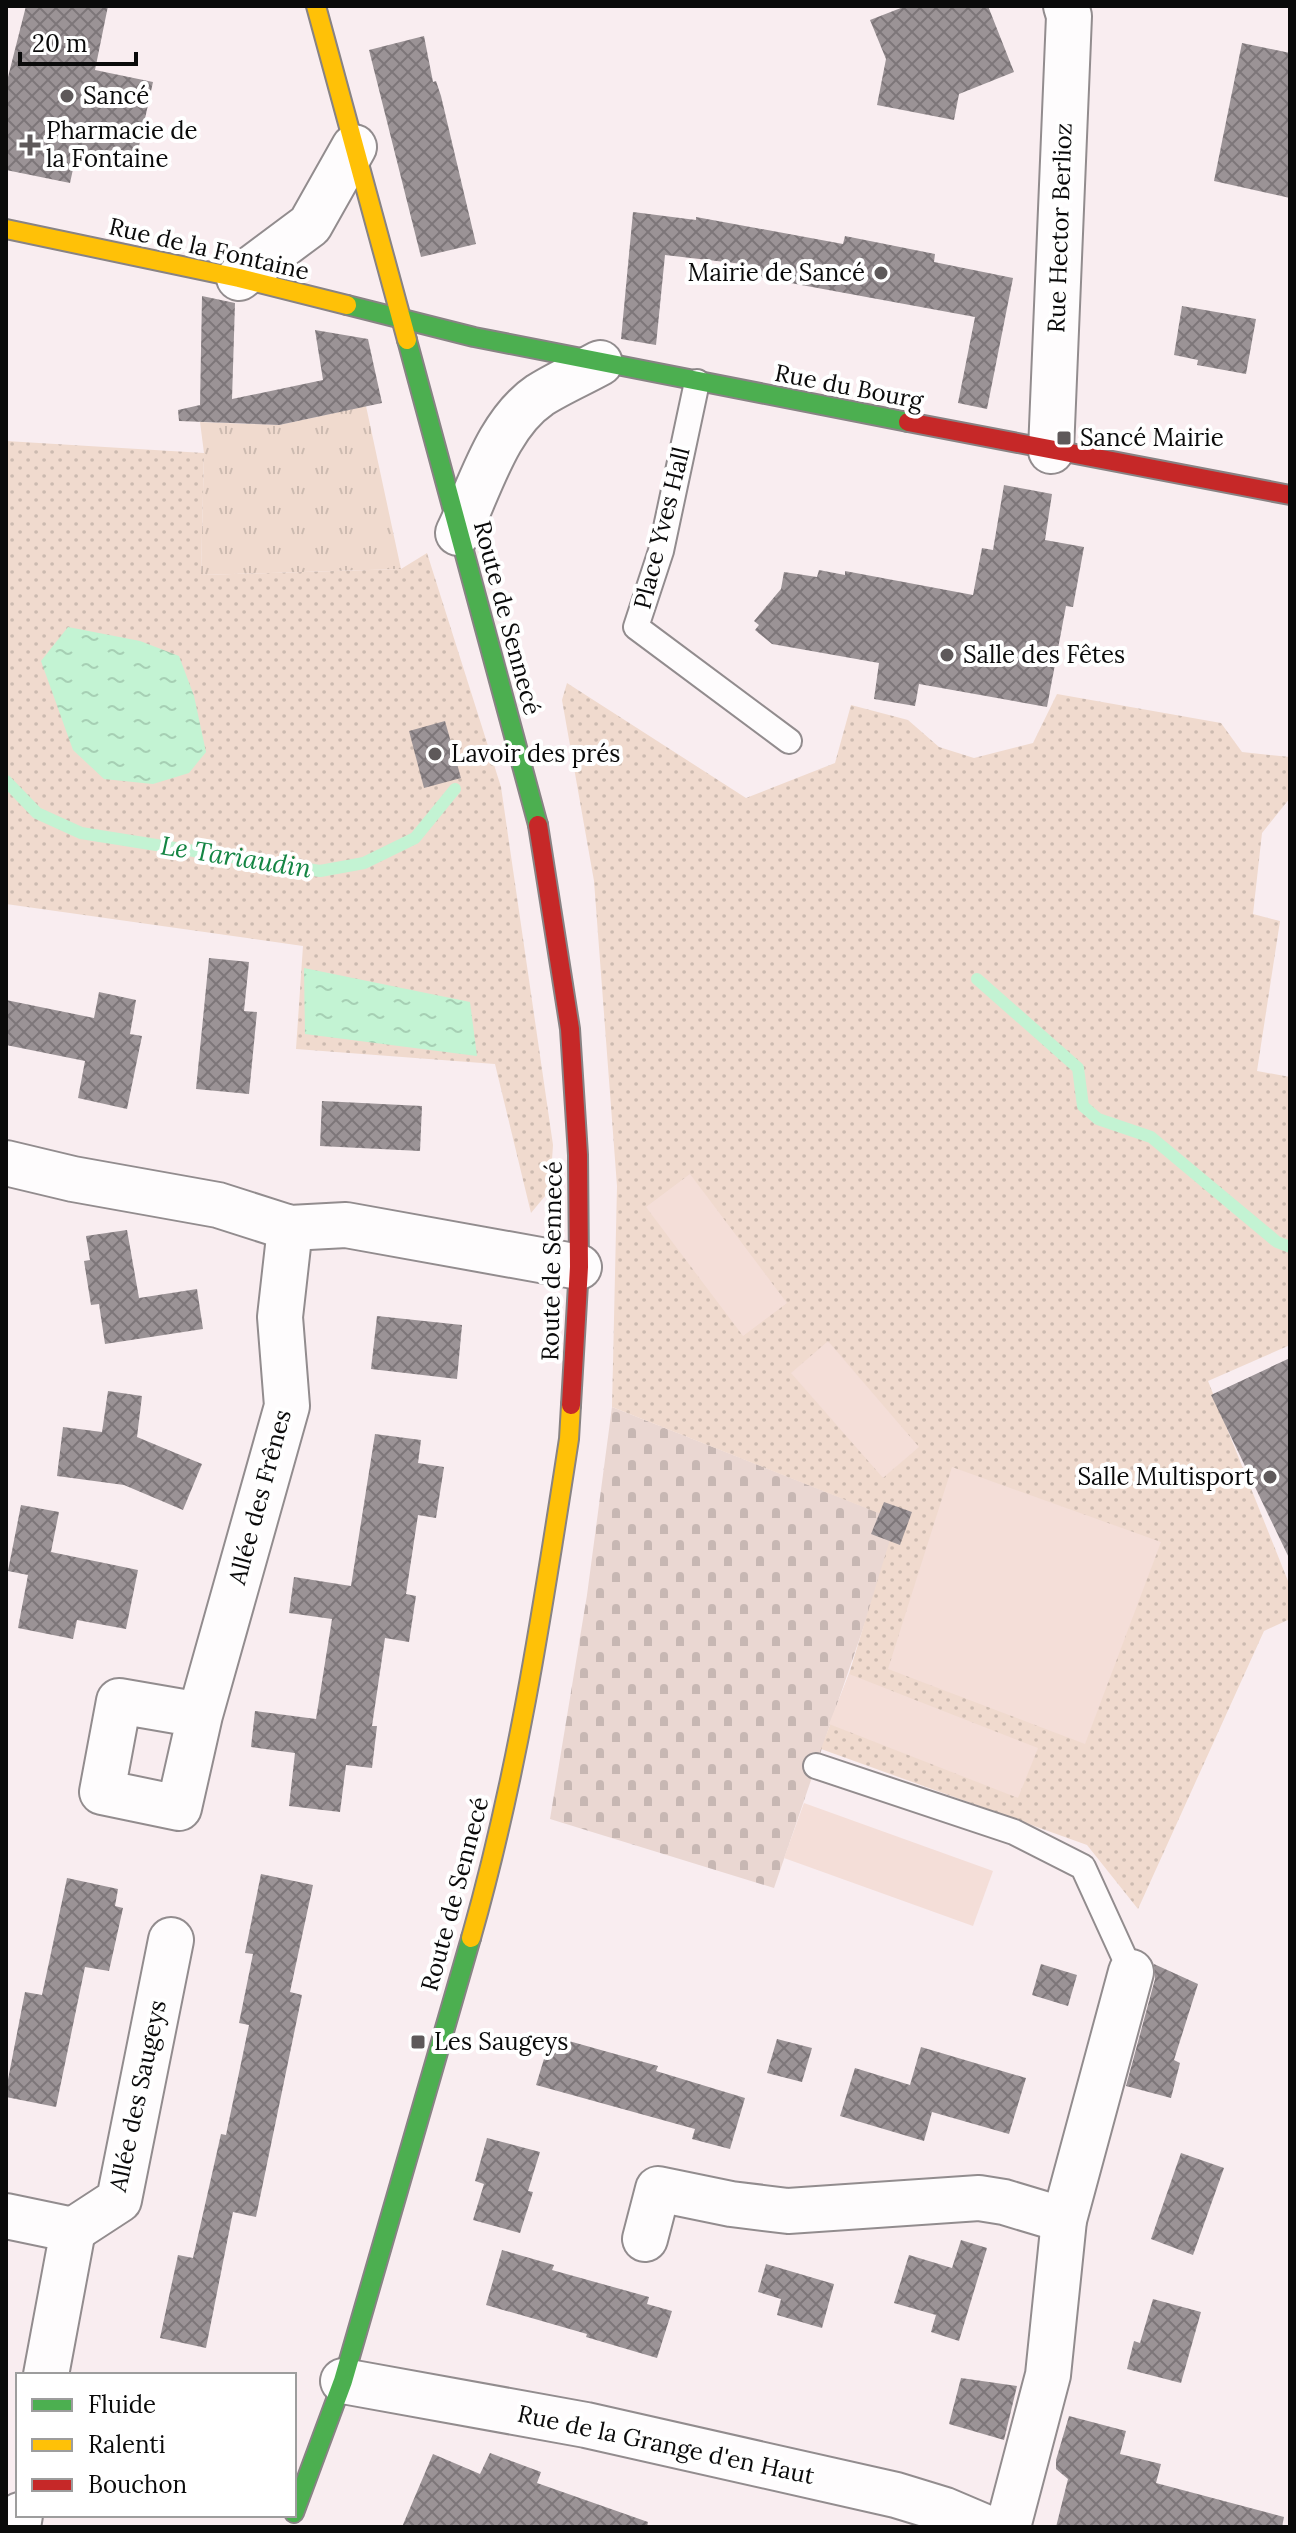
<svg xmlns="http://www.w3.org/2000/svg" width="1296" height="2533" font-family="Lora,serif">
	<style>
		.grass { fill: url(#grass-tufts) }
		.cemetery { fill: url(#cemetery-stones) }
		.park { fill: url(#park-dots) }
		.pitch { fill: #f4ded8 }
		.water { fill: url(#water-ripples) }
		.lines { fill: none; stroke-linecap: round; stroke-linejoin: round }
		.stream { stroke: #c3f3d3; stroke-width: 12 }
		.building { fill: url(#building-cross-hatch) }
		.lane-casing { stroke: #928c8e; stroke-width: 28 }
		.street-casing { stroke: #928c8e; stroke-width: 48 }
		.fast-casing { stroke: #888384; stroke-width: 22 }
		.slow-casing { stroke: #888384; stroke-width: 22 }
		.jam-casing { stroke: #888384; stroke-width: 22 }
		.lane { stroke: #fefcfd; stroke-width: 24 }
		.street { stroke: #fefcfd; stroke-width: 44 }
		.fast { stroke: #4caf50; stroke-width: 18 }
		.slow { stroke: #ffc107; stroke-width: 18 }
		.jam { stroke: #c62828; stroke-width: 18 }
		.poi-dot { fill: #5e595a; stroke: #fff; stroke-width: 3 }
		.labels { text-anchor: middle; stroke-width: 8; stroke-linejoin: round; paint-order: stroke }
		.poi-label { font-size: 24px; fill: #0a0a0a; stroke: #fff; text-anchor: start }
		.street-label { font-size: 24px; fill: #0a0a0a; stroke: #fff }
		.water-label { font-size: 26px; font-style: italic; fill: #148543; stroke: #fff }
	</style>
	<defs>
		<pattern id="grass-tufts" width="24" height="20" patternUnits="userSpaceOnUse" patternTransform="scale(2)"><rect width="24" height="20" fill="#f0dace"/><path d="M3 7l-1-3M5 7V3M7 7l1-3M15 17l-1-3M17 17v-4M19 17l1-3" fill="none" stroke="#ccbab0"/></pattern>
		<pattern id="cemetery-stones" width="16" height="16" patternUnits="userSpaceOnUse" patternTransform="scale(2)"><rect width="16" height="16" fill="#ead7d2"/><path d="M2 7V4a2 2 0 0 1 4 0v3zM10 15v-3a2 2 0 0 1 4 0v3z" fill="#c7b7b3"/></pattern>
		<pattern id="park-dots" width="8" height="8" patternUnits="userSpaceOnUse" patternTransform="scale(2)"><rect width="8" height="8" fill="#f0dace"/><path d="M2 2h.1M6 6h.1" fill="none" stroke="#ccbab0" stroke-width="1.8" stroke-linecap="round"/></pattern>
		<pattern id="water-ripples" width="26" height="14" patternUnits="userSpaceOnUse" patternTransform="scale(2)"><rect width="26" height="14" fill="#c3f3d3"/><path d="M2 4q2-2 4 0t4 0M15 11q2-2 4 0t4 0" fill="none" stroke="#a6cfb4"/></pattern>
		<pattern id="building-cross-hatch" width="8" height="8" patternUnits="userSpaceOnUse" patternTransform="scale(2)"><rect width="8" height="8" fill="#9b9396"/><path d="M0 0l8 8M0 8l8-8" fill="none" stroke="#7d7679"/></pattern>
	</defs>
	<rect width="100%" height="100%" fill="#f9edf0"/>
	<polygon class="grass" points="366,406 401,569 201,575 204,453 200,422 279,425"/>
	<polygon class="cemetery" points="612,1407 900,1521 774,1888 550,1819 587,1595"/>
	<g class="park">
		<polygon points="6,441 204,453 201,575 401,569 427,553 501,787 553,1145 550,1190 531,1213 495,1064 296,1049 303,946 6,904"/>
		<polygon points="567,683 746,798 835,763 851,705 908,720 939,747 974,758 1033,743 1057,694 1221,723 1242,752 1290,757 1290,798 1262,833 1253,914 1280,921 1257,1071 1290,1077 1290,1345 1208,1381 1290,1586 1290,1619 1264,1631 1138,1909 1087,1845 821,1749 849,1674 896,1520 612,1407 617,1186 594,881 562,700"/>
	</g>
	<g class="pitch">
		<polygon points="690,1174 787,1303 743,1336 646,1207"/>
		<polygon points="828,1341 919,1447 883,1478 791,1373"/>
		<polygon points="952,1467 1161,1542 1085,1744 888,1669"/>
		<polygon points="849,1674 1038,1748 1018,1798 829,1724"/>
		<polygon points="804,1803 993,1871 973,1926 784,1858"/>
	</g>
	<g class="water">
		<polygon points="68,627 140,641 179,656 194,696 206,752 189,773 153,784 104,779 73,750 41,661"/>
		<polygon points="304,968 470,1002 477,1056 305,1034"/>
	</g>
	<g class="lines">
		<g class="stream">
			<polyline points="6,781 37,813 81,833 320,871 364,863 415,838 455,789"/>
			<polyline points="977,979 1078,1068 1083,1106 1098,1119 1151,1137 1277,1242 1290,1247"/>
		</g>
	</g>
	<g class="building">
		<polygon points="26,6 108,6 95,70 153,82 134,169 81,158 80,161 75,160 70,183 6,170 6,85"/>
		<polygon points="906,6 988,6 1014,72 959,94 954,120 877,105 886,59 870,20"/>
		<polygon points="424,36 433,82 436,81 441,96 476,244 421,257 369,50"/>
		<polygon points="1242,43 1290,53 1290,198 1214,181"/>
		<polygon points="633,212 696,220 696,217 843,244 845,236 935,254 934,262 1013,278 987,409 958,403 975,317 758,277 760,266 665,255 656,345 621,339"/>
		<polygon points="202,296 235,303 232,399 323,380 315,330 368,339 382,403 279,425 179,421 178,410 200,405"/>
		<polygon points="1182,306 1256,319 1246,374 1197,365 1198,360 1174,355"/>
		<polygon points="1004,485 1052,494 1045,540 1084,547 1073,607 1066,606 1047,707 919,684 915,706 874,699 879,663 772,644 755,630 759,625 754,621 781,589 784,572 817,577 819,570 845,575 845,571 973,595 982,548 993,550"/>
		<polygon points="445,721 461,778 424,788 409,731"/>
		<polygon points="209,958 249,962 244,1011 257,1012 249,1094 196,1089"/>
		<polygon points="99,992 136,1000 130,1034 142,1036 127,1109 78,1098 85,1061 6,1045 6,1000 94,1018"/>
		<polygon points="322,1101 422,1106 420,1151 320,1146"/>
		<polygon points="127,1230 139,1298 197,1289 203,1329 105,1344 99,1304 91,1305 84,1261 90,1260 86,1236"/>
		<polygon points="377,1316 462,1325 457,1379 371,1369"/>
		<polygon points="1290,1358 1290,1560 1211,1395"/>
		<polygon points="108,1391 142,1396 137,1437 202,1464 183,1510 124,1485 57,1476 63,1427 102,1432"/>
		<polygon points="375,1434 421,1440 418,1463 444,1467 436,1518 418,1515 406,1594 416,1596 409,1642 385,1638 372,1726 377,1726 372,1768 346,1765 340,1812 289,1806 295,1753 251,1747 255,1711 316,1719 332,1619 289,1613 294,1577 351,1586"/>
		<polygon points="884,1502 912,1512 900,1545 871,1534"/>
		<polygon points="21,1505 59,1512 51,1552 138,1570 126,1629 77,1620 73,1639 18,1628 28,1575 8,1571"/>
		<polygon points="261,1874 313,1885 290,1992 302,1995 256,2217 233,2212 206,2348 160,2338 178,2255 193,2258 221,2134 226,2135 249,2025 239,2023 253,1954 245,1953"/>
		<polygon points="67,1878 118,1889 115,1906 123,1908 109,1971 85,1967 56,2107 6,2097 6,2090 25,1992 42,1995"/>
		<polygon points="1041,1964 1077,1975 1068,2006 1032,1995"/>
		<polygon points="1154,1964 1198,1984 1174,2060 1180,2063 1171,2098 1126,2086 1155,1979"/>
		<polygon points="551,2036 658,2066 656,2071 745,2098 730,2149 692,2139 695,2129 536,2085"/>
		<polygon points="777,2039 812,2048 802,2082 767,2073"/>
		<polygon points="921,2047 1026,2078 1009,2134 932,2112 924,2141 840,2116 855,2068 910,2085"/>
		<polygon points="487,2138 540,2152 528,2191 533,2192 520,2233 473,2220 484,2184 475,2181"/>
		<polygon points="1181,2153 1224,2168 1193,2255 1151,2239"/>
		<polygon points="961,2240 987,2248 959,2341 931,2332 936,2315 894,2303 909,2255 952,2268"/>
		<polygon points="502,2250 554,2265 552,2270 649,2297 647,2304 672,2311 657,2358 586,2337 587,2334 486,2305"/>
		<polygon points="766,2264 834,2284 822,2328 777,2315 781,2299 758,2292"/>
		<polygon points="1153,2299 1201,2312 1181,2383 1127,2369 1134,2341 1140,2343"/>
		<polygon points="961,2378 1017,2386 1004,2440 949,2424"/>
		<polygon points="1069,2416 1126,2431 1120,2454 1161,2464 1156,2483 1284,2517 1282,2527 1056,2527 1068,2479 1056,2469 1056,2460"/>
		<polygon points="490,2453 541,2472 537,2483 648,2522 647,2527 402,2527 433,2454 480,2474"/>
	</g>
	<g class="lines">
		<defs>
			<g id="lane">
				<polyline points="697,382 661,551 636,627 789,741"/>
				<polyline points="816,1766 1014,1832 1083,1867 1131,1972"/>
			</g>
			<g id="street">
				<polyline points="239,278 310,225 354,147"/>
				<polyline points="1051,451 1069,16 1066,6"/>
				<path d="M 458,533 C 480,488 497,424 540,395 C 559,383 580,374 600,363"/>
				<polyline points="6,1163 73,1179 218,1205 290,1228 346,1225 579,1267"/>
				<polyline points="200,1715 119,1701 102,1792 179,1808 200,1715 287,1406 280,1317 290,1228"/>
				<polyline points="6,2216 73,2230 46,2375"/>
				<polyline points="73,2230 119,2200 171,1940"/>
				<polyline points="645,2239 658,2189 731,2204 788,2211 979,2198 1004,2202 1064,2220"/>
				<polyline points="343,2381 586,2425 896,2495 945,2510 985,2527"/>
				<polyline points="18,2527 20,2515"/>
				<polyline points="1008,2527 1048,2375 1064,2220 1131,1972"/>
			</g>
			<g id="fast">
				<polyline points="347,305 474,337 908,422"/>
				<polyline points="407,340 538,825"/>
				<polyline points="294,2513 343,2381 471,1938"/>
			</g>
			<g id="slow">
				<polyline points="316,6 407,340"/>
				<polyline points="6,229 239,278 347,305"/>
				<path d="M 471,1938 C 518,1774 543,1607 569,1439 L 571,1405"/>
			</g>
			<g id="jam">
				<polyline points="908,422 1290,495"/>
				<polyline points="538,825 570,1029 578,1155 579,1267 571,1405"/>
			</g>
		</defs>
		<use href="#lane" class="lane-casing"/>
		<use href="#street" class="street-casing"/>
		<use href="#fast" class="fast-casing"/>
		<use href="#slow" class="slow-casing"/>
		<use href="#jam" class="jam-casing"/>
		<use href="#lane" class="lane"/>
		<use href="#street" class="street"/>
		<use href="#fast" class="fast"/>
		<use href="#slow" class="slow"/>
		<use href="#jam" class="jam"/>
	</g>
	<g class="poi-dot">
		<circle cx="67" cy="96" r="8"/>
		<path d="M26 133h8v8h8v8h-8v8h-8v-8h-8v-8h8z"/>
		<circle cx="881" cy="273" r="8"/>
		<rect x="1056" y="430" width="16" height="16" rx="4"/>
		<circle cx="947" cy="655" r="8"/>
		<circle cx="435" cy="754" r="8"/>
		<circle cx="1270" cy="1477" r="8"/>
		<rect x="410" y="2034" width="16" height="16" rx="4"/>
	</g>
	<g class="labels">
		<g class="poi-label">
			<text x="83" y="104">Sancé</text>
			<text x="46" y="139">Pharmacie de<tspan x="46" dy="28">la Fontaine</tspan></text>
			<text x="865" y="281" text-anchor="end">Mairie de Sancé</text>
			<text x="1080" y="446">Sancé Mairie</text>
			<text x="963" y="663">Salle des Fêtes</text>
			<text x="451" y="762">Lavoir des prés</text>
			<text x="1254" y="1485" text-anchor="end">Salle Multisport</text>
			<text x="434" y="2050">Les Saugeys</text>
		</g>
		<g class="street-label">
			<text transform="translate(1060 228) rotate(-88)" y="8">Rue Hector Berlioz</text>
			<text transform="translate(209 249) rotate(13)" y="8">Rue de la Fontaine</text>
			<text transform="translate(849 387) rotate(11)" y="8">Rue du Bourg</text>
			<text transform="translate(662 528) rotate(-76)" y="8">Place Yves Hall</text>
			<text transform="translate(507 618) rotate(75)" y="8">Route de Sennecé</text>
			<text transform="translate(552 1261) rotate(-89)" y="8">Route de Sennecé</text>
			<text transform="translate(260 1497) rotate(-75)" y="8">Allée des Frênes</text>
			<text transform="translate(455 1894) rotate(-75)" y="8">Route de Sennecé</text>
			<text transform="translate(138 2096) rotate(-78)" y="8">Allée des Saugeys</text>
			<text transform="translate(666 2445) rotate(12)" y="8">Rue de la Grange d'en Haut</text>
		</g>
		<g class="water-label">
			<text transform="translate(236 857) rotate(9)" y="9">Le Tariaudin</text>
		</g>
	</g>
	<rect width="1296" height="2533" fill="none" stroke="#0a0a0a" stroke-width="16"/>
	<rect x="16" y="2373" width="280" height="144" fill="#ffffff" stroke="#9d9d9d" stroke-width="2"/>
	<rect x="32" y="2399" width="40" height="12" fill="#4caf50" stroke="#9d9d9d" stroke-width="2"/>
	<text x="88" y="2413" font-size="24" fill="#0a0a0a">Fluide</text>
	<rect x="32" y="2439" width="40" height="12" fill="#ffc107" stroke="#9d9d9d" stroke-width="2"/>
	<text x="88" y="2453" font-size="24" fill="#0a0a0a">Ralenti</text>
	<rect x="32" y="2479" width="40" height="12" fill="#c62828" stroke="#9d9d9d" stroke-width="2"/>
	<text x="88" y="2493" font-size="24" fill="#0a0a0a">Bouchon</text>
	<path d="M20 52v12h116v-12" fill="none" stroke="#0a0a0a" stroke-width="4"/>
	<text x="32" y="52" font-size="24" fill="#0a0a0a" stroke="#ffffff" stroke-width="6" paint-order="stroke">20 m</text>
</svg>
